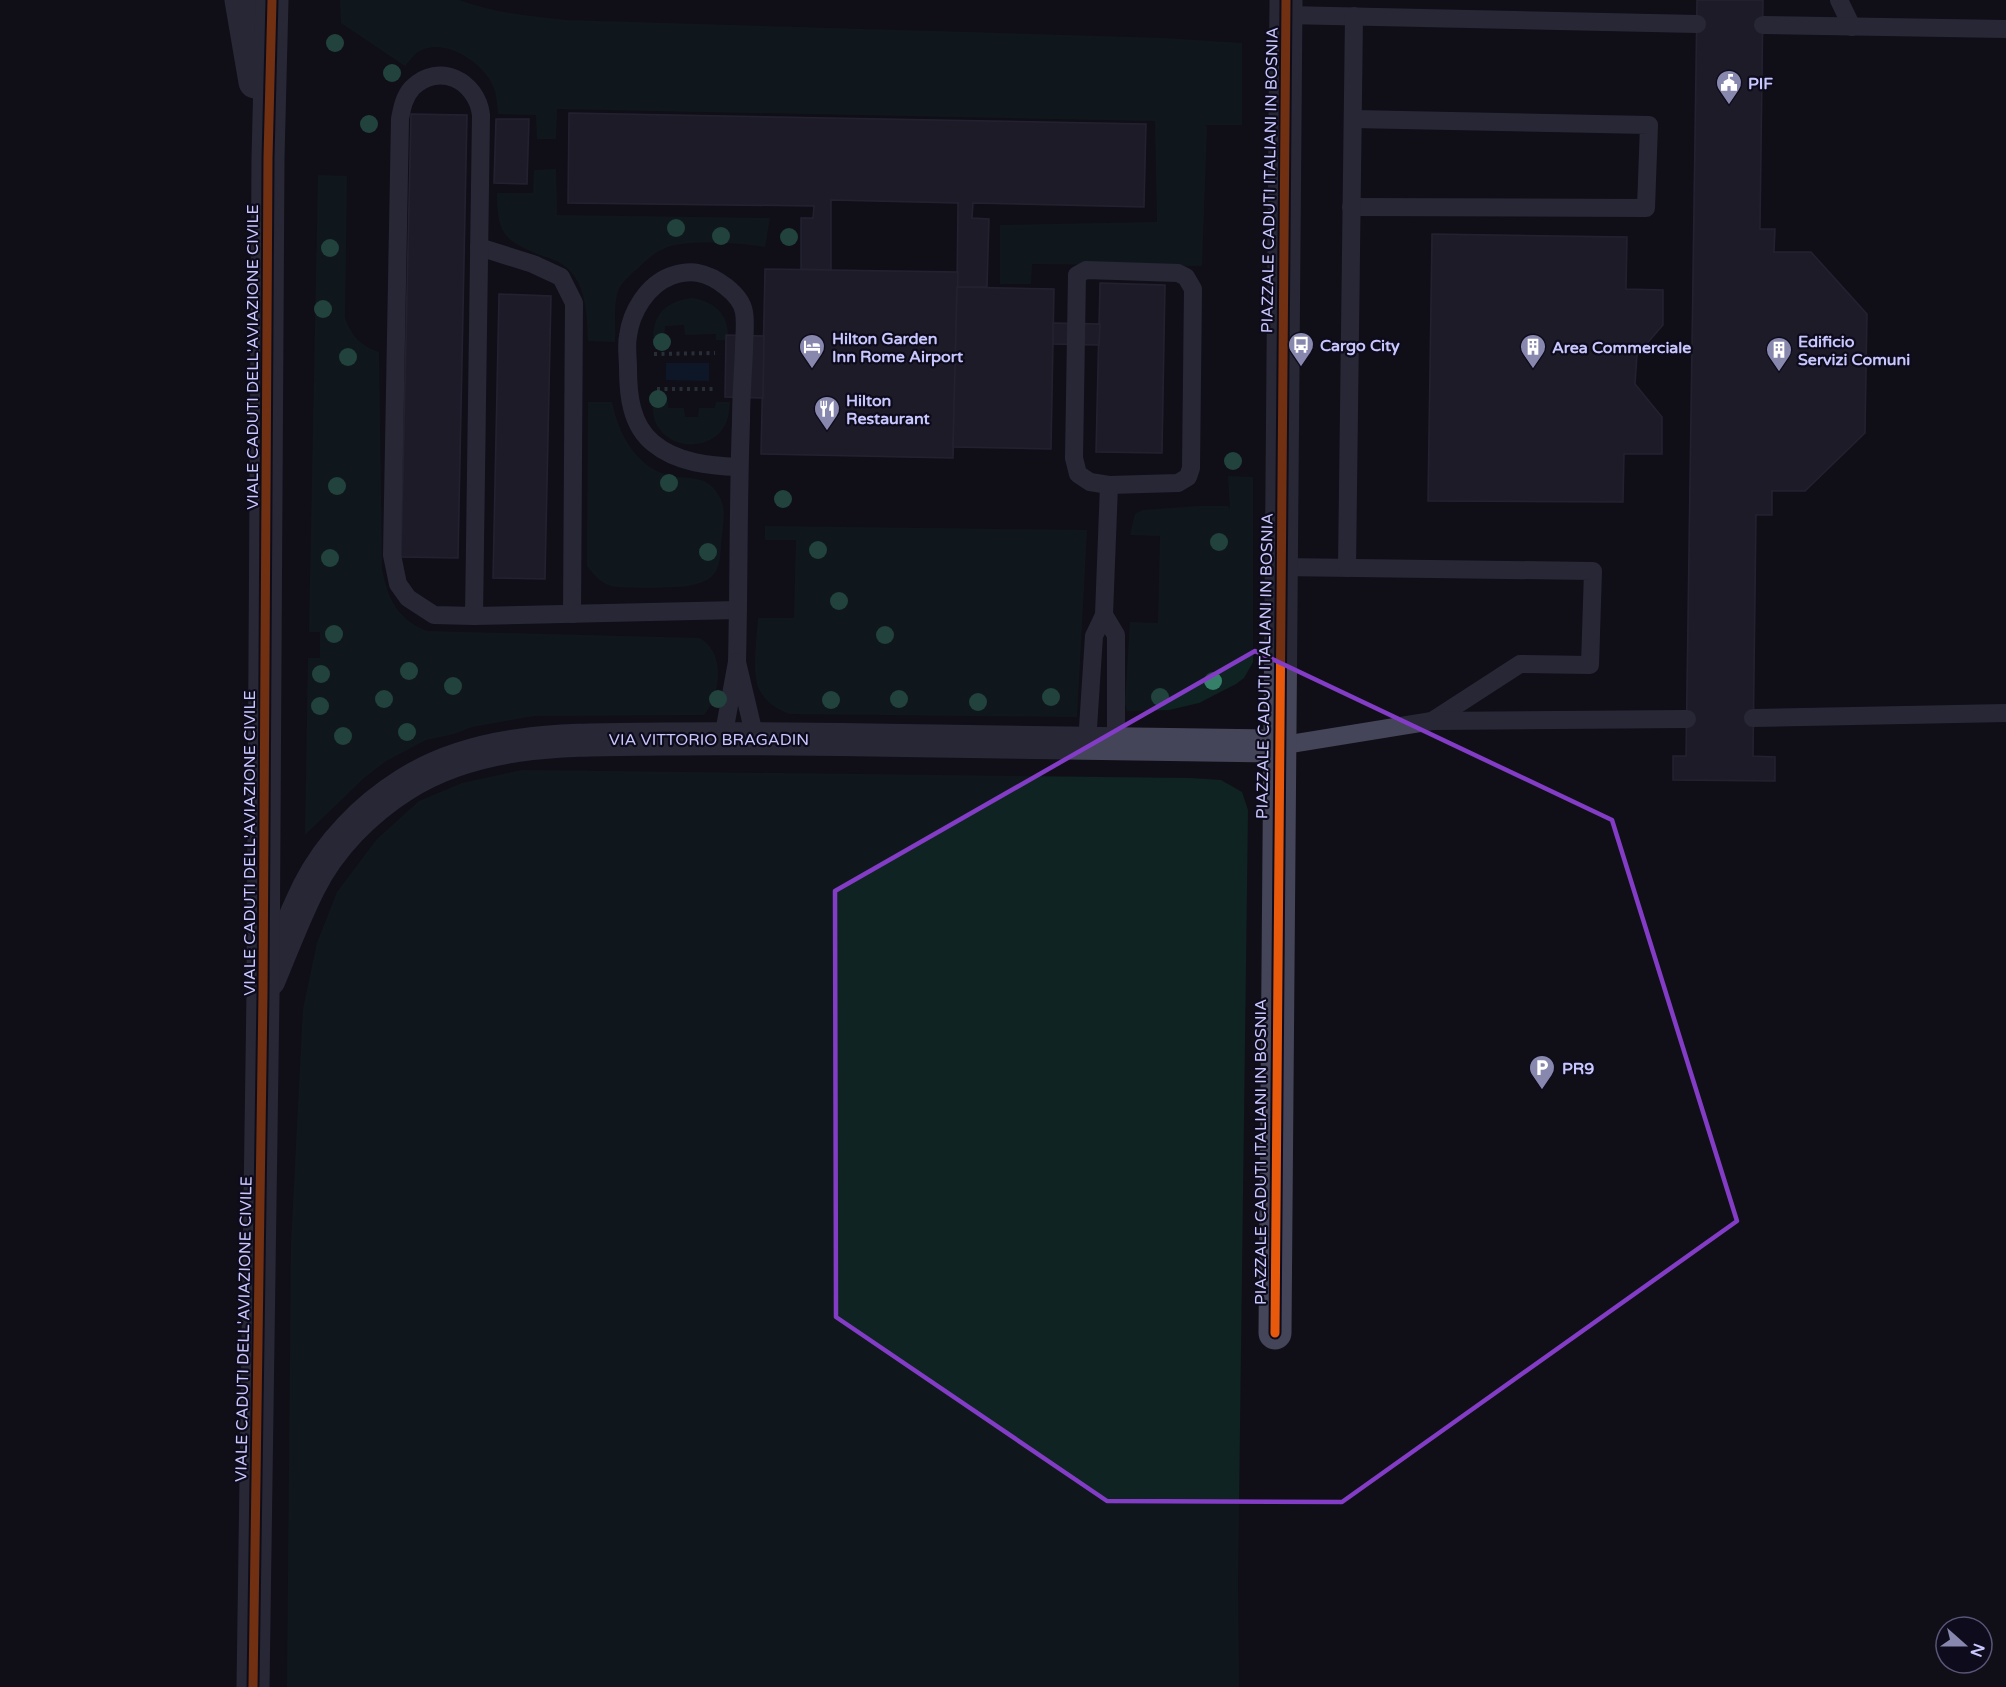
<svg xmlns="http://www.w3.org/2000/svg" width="2006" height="1687" font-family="'Varela Round',sans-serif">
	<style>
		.green { fill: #0f2322 }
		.water { fill: #0c223c }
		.building { fill: #2d2c3c; stroke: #3b394e; stroke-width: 1.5 }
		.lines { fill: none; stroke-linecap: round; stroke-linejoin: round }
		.path { stroke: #45555f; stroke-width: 4; stroke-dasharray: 3 4.5; stroke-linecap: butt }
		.service { stroke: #444559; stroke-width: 18 }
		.minor { stroke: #444559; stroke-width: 33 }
		.cycleway-casing { stroke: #0d0b1c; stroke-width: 13 }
		.cycleway { stroke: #e8590c; stroke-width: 9 }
		.tree { fill: #36806a }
		.marked { fill: none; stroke: #833cc5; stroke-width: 4.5; stroke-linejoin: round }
		.labels { text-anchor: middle; stroke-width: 4.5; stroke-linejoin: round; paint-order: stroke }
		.poi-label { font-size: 16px; font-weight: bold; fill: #c8c7fe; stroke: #0d0b1c; text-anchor: start }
		.street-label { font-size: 16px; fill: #c8c7fe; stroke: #0d0b1c }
	</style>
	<rect width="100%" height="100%" fill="#100f18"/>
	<g class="green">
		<path d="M 340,0 L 459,0 C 494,13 530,16 567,20 L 1163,38 L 1242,43 L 1242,125 L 1205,125 L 1207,127 L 1202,266 L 1032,264 L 1031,284 L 1000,284 L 1000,225 L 1157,222 L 1155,121 L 557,109 L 556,139 L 537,139 L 536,115 L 498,114 C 497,105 497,94 493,86 C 483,62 443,36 418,52 C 413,55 409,62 405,66 L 341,23 Z"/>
		<path d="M 556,169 L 557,215 L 770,218 L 765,247 C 743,243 685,239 665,248 C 654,253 644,262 636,270 C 629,276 621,283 618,291 C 613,307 616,326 615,342 L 588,341 C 587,316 587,285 566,267 C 559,261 549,258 540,255 C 504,241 497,233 497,193 L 533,193 L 534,170 Z"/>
		<path d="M 318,175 L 347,176 L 345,318 C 352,337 361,346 379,352 L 382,570 C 388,599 398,620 427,631 L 700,638 C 706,642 712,648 715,656 C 722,675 716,701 704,715 L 534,716 L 472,727 L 454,734 L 426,740 L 386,761 L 364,778 L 305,835 L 308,658 L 320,658 L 320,632 L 309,632 Z"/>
		<path d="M 693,298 C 714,302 727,313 728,334 L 725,334 L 725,340 L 716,340 L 716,334 L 685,335 L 684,325 L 665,326 L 664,337 L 653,337 C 654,312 669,300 693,298 Z"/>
		<path d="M 588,402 L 612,402 C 618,432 635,466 667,475 C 688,481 709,472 721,500 C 726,511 723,524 722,536 C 720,548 722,566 713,575 C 707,582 696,584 688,586 C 675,588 622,589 611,586 C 601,583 593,574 587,566 Z"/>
		<path d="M 668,402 L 668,408 L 684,408 L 685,417 L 698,417 L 699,408 L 715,408 L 716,402 L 730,402 C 729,410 729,418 725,425 C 711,452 667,451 655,421 C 653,416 653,409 652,403 Z"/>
		<polygon points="1228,476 1253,477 1253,662 1244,678 1236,684 1199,703 1169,710 1127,711 1125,703 1130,622 1158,623 1160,536 1130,535 1135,514 1143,510 1198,506 1228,506 1230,509"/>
		<path d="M 765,526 L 1087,530 L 1077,717 L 790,714 C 778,710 766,702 760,691 C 751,676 757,636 758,618 L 794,618 L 796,540 L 765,540 Z"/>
		<polygon points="522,770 1191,778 1221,780 1242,792 1248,810 1238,1581 1239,1687 287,1687 291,1243 303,1009 317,943 337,892 377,839 419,801 462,783"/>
	</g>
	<polygon class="water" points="666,363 709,363 709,381 666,380"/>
	<g class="building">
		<polygon points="1697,0 1763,0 1760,229 1775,229 1774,252 1811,252 1867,314 1865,433 1805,491 1772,491 1772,515 1756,515 1753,756 1775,757 1775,781 1673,780 1673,756 1686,756"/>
		<polygon points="569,113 1146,124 1144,207 973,203 972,218 989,219 987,287 957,287 958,203 831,200 831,270 801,269 801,218 813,218 814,206 568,203"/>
		<polygon points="411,114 467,115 458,558 401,557"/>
		<polygon points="496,119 529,119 527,184 494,183"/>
		<polygon points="1432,234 1627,237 1626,289 1663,290 1663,325 1637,355 1635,384 1662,417 1662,454 1624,454 1623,502 1428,501"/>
		<polygon points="765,269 958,272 953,458 761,454"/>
		<polygon points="1100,283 1165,285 1162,453 1096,452"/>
		<polygon points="957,287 1054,289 1051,449 953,447"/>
		<polygon points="499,294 551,296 545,579 493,578"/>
		<polygon points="1053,323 1100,324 1099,345 1053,344"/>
		<polygon points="726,335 764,336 763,398 725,397"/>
	</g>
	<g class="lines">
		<g class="path">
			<polyline points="654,354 715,353"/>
			<polyline points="657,389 715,389"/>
		</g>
		<g class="service">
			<polyline points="1839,0 1852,27"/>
			<polyline points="1286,15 1697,24"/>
			<polyline points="1763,25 2006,29"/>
			<polyline points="1351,207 1646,208 1649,125 1353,119"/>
			<polyline points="479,247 533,264 561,277 574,303 572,614"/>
			<polygon points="1086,270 1178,273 1186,277 1193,289 1191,468 1188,477 1178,483 1109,485 1090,482 1078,474 1074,458 1077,275"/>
			<polyline points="1280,567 1593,571 1590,665 1520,664 1432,721"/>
			<polyline points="1347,568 1354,16"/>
			<polyline points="1104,615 1116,635 1116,744"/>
			<path d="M 474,616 L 481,115 C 477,81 439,61 412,88 C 404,97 402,108 400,119 L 392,555 L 398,584 L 408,598 L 434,615 L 474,616 L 738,610"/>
			<path d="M 737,662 C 739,582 738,502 741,421 C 741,397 743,373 744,349 C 744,337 746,323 744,312 C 741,294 715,276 698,273 C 689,271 680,273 671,276 C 647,285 631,312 628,336 C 626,346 628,358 628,368 C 628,395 631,425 653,443 C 677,463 710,466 739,467"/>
			<polyline points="1753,718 2006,713"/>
			<polyline points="723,738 737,662 755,738"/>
			<polyline points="1087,743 1094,636 1104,615 1109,485"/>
			<polyline points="1278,746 1432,721 1687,719"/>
		</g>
		<g class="minor">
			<polyline points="241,0 255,82"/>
			<path d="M 269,980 C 282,949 294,917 309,887 C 330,845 366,809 404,785 C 480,736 576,740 662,739 C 732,738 802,739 871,740 C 1007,742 1143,744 1278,746"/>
			<polyline points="1275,1333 1286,0"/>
			<polyline points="253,1687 263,993 268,158 272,0"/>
		</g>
		<defs>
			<g id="cycleway">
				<polyline points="1275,1333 1286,0"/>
				<polyline points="253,1687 263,993 268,158 272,0"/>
			</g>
		</defs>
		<use href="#cycleway" class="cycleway-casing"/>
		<use href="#cycleway" class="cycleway"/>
	</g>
	<g class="tree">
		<circle cx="335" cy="43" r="9"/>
		<circle cx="392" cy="73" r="9"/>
		<circle cx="369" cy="124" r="9"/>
		<circle cx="676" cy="228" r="9"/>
		<circle cx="721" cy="236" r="9"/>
		<circle cx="789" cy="237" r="9"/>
		<circle cx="330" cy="248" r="9"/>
		<circle cx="323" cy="309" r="9"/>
		<circle cx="662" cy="342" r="9"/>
		<circle cx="348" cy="357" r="9"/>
		<circle cx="658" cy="399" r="9"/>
		<circle cx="1233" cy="461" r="9"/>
		<circle cx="669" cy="483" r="9"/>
		<circle cx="337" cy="486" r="9"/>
		<circle cx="783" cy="499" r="9"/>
		<circle cx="1219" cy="542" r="9"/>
		<circle cx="818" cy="550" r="9"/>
		<circle cx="708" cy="552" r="9"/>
		<circle cx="330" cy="558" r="9"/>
		<circle cx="839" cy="601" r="9"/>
		<circle cx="334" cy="634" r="9"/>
		<circle cx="885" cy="635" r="9"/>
		<circle cx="409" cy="671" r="9"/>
		<circle cx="321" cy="674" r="9"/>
		<circle cx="1213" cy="681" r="9"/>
		<circle cx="453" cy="686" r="9"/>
		<circle cx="1051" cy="697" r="9"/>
		<circle cx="1160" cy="697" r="9"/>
		<circle cx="384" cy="699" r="9"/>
		<circle cx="718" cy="699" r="9"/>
		<circle cx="899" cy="699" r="9"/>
		<circle cx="831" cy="700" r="9"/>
		<circle cx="978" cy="702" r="9"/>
		<circle cx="320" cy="706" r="9"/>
		<circle cx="407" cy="732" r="9"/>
		<circle cx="343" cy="736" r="9"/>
	</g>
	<path d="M0 0H2006V1687H0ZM 1255,651 L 1612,820 L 1737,1221 L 1342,1502 L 1107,1501 L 836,1317 L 835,891 Z" fill="#100f18" fill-opacity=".55" fill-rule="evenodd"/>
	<path class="marked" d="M 1255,651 L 1612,820 L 1737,1221 L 1342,1502 L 1107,1501 L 836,1317 L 835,891 Z"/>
	<defs>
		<symbol id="civic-pin" viewBox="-11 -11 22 30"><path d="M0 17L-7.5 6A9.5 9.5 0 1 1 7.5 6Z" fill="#8887ae" stroke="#0d0b1c"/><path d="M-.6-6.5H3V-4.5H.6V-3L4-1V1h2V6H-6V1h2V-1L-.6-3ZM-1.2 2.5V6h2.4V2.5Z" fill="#fff"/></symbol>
		<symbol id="bus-pin" viewBox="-11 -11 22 30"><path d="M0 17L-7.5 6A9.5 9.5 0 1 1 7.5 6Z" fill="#8887ae" stroke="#0d0b1c"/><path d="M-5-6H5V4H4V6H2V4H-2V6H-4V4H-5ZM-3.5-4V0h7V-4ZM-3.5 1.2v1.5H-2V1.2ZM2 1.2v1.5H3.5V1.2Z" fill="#fff"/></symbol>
		<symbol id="hotel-pin" viewBox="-11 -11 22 30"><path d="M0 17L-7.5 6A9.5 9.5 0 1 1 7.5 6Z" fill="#8887ae" stroke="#0d0b1c"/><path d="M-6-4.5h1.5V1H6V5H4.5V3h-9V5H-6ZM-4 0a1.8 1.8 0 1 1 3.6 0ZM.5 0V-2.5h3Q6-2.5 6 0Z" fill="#fff"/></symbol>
		<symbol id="building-pin" viewBox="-11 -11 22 30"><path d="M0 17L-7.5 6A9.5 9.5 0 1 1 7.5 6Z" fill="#8887ae" stroke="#0d0b1c"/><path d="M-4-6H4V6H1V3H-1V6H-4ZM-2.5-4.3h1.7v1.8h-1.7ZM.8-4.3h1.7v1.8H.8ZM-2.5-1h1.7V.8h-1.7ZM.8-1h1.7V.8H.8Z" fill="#fff"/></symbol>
		<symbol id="restaurant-pin" viewBox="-11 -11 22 30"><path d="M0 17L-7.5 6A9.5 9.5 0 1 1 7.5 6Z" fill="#8887ae" stroke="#0d0b1c"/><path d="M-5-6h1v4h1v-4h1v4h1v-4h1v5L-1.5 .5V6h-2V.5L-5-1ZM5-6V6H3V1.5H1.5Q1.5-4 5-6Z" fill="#fff"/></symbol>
		<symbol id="parking-pin" viewBox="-11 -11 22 30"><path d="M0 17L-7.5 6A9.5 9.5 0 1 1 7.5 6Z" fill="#8887ae" stroke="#0d0b1c"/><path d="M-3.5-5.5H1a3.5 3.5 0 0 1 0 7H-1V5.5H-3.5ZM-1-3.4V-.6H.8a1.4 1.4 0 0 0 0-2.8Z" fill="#fff"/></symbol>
	</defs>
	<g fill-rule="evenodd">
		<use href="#civic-pin" x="1714" y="68" width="30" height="40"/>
		<use href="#bus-pin" x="1286" y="330" width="30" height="40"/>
		<use href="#hotel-pin" x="797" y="332" width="30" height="40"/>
		<use href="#building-pin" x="1518" y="332" width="30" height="40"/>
		<use href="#building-pin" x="1764" y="335" width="30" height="40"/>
		<use href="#restaurant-pin" x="812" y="394" width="30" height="40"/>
		<use href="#parking-pin" x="1527" y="1053" width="30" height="40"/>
	</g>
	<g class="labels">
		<g class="poi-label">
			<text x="1748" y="89">PIF</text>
			<text x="832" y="344">Hilton Garden<tspan x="832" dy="18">Inn Rome Airport</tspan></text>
			<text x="1798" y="347">Edificio<tspan x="1798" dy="18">Servizi Comuni</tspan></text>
			<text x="1320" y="351">Cargo City</text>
			<text x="1552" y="353">Area Commerciale</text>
			<text x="846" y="406">Hilton<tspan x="846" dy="18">Restaurant</tspan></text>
			<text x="1562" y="1074">PR9</text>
		</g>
		<g class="street-label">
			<text transform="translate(1269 180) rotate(-89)" y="6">PIAZZALE CADUTI ITALIANI IN BOSNIA</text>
			<text transform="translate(252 357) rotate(-90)" y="6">VIALE CADUTI DELL'AVIAZIONE CIVILE</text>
			<text transform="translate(1264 666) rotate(-89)" y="6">PIAZZALE CADUTI ITALIANI IN BOSNIA</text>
			<text x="709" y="745">VIA VITTORIO BRAGADIN</text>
			<text transform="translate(249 843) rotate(-90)" y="6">VIALE CADUTI DELL'AVIAZIONE CIVILE</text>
			<text transform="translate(1260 1152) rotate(-90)" y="6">PIAZZALE CADUTI ITALIANI IN BOSNIA</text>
			<text transform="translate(243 1329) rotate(-89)" y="6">VIALE CADUTI DELL'AVIAZIONE CIVILE</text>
		</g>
	</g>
	<g transform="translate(1964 1645) rotate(111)"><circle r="28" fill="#0d0b1c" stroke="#585676" stroke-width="1.5"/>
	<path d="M0-4.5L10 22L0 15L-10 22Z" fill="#8887ae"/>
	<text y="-9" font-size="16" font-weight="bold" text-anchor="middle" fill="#c8c7fe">N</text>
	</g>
</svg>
